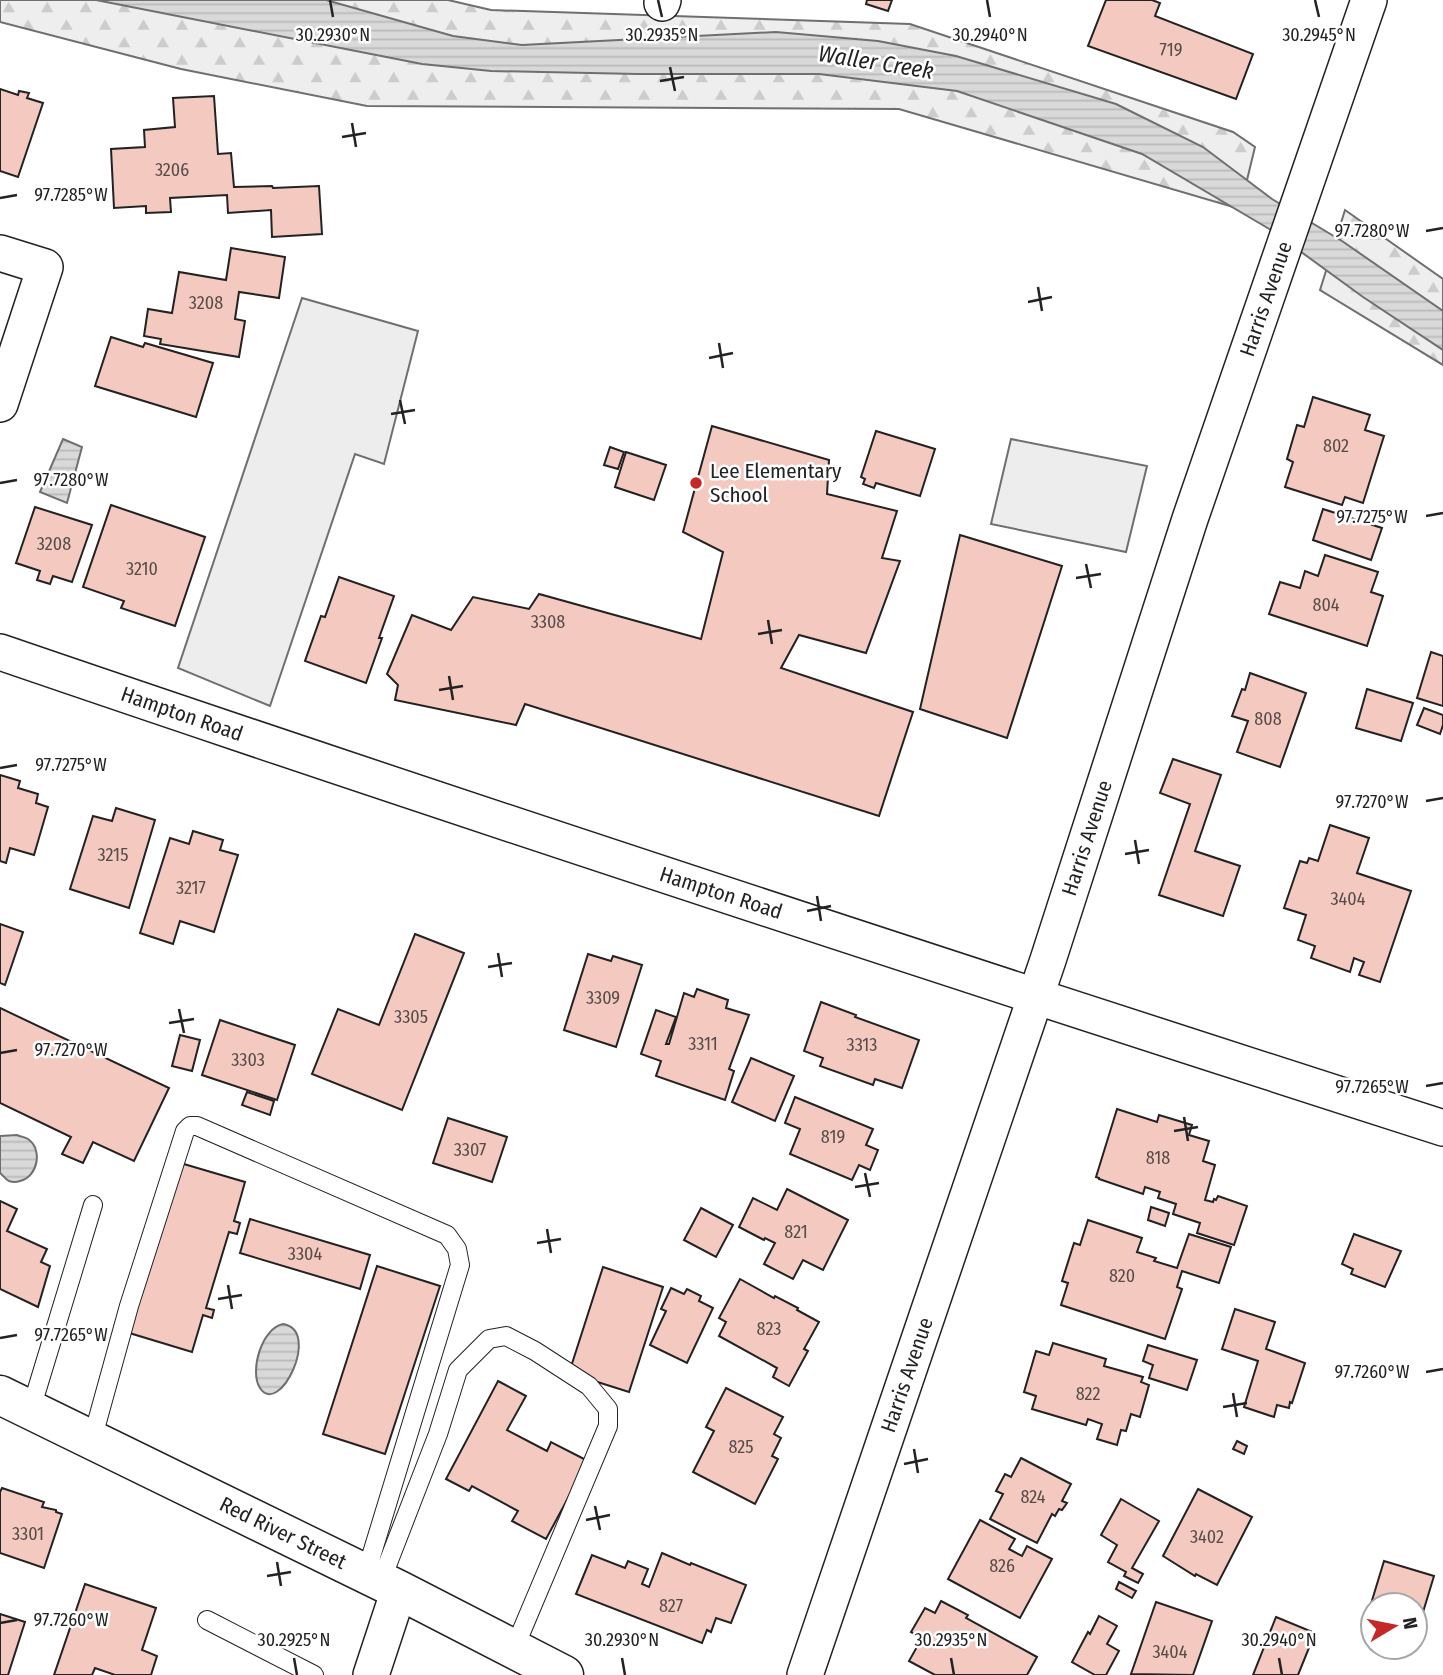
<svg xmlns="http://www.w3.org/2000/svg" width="1443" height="1675" font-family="'Fira Sans Condensed',sans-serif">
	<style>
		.forest { fill: url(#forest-firs); stroke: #6f6f6f; stroke-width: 2 }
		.parking { fill: #ededed; stroke: #6f6f6f; stroke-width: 2 }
		.water { fill: url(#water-rules); stroke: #6f6f6f; stroke-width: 2 }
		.building { fill: #f3c9c0; stroke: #222; stroke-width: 2 }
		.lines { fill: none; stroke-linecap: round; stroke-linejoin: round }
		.lane-casing { stroke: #222; stroke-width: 20 }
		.street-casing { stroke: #222; stroke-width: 38 }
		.secondary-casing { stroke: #222; stroke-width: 41 }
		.lane { stroke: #fff; stroke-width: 18 }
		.street { stroke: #fff; stroke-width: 35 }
		.secondary { stroke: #fff; stroke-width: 38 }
		.ticks { fill: none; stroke: #222; stroke-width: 2.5 }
		.poi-dot { fill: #c62828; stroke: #fff; stroke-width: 2.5 }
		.labels { text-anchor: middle; stroke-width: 5; stroke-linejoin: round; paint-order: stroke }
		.number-label { font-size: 18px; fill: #564c4a }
		.street-label { font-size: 21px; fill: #222; stroke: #fff }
		.poi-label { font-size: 21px; fill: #222; stroke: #fff; text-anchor: start }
		.water-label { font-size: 23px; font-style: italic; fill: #222; stroke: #fff }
		.ticks-label { font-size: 18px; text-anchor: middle; fill: #222; stroke: #fff; stroke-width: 5; stroke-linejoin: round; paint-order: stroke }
	</style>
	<defs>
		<pattern id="forest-firs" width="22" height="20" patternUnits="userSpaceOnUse" patternTransform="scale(1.75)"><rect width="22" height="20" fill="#eee"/><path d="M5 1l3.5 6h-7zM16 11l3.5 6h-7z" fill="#ccc"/></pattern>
		<pattern id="water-rules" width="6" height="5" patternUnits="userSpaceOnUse" patternTransform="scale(1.75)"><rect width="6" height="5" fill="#d9d9d9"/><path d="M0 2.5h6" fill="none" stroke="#bababa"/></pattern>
	</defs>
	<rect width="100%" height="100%" fill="#fff"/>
	<g class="forest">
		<polygon points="0,0 448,0 491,10 910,24 1233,132 1255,147 1240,209 899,109 367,106 181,69 0,22"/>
		<polygon points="1345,210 1443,279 1443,365 1320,290"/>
	</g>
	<g class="parking">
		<polygon points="302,298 418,331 384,464 355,454 270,706 178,668"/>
		<polygon points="1011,439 1147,466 1126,552 991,524"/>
	</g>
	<g class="water">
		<polygon points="96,0 326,0 453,36 522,45 776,32 878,41 956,56 1116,104 1203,147 1272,199 1342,241 1443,311 1443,350 1363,297 1271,230 1142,154 957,91 819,74 637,74 491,71 422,64"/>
		<polygon points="63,439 82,447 67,503 40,492"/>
		<path d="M 17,1135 C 21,1137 25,1137 28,1139 C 43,1149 38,1177 20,1181 C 17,1182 12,1182 9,1181 C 5,1179 3,1175 0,1173 L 0,1136 Z"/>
		<path d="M 283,1324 C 322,1330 279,1418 260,1388 C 249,1371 262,1328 283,1324 Z"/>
	</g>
	<g class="building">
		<polygon points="867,0 892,0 888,11 866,4"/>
		<polygon points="1106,0 1152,0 1160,3 1155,16 1253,54 1236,99 1088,46"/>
		<polygon points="0,89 18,95 19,91 29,93 27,98 43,103 18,177 0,171"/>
		<polygon points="214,96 218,154 231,153 234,187 272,186 273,188 319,186 322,234 272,237 271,210 228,213 227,195 170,198 171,212 146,213 146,206 114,208 111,149 145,147 144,130 175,127 173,98"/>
		<polygon points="231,248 285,257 279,298 239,292 235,319 245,321 239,357 160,344 161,339 144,336 148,309 172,313 179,272 226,280"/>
		<polygon points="111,337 143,347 145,343 213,363 196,417 95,386"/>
		<polygon points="1313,397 1370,415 1365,430 1384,436 1363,503 1345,497 1342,505 1285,487 1293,462 1287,459 1297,425 1304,427"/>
		<polygon points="712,426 829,460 827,494 897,511 882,558 900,561 866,653 799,635 781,668 913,712 879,816 525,704 516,725 395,700 398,685 387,674 412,615 451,630 473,597 529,609 539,594 701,639 723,552 683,532"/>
		<polygon points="876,431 935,449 920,496 876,483 874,488 863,484 865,479 861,477"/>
		<polygon points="610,447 624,452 618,469 604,465"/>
		<polygon points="626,452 666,465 654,500 615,487"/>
		<polygon points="111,505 205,537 175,626 121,608 124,601 83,587"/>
		<polygon points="35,507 92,525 72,582 53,576 50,584 37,580 40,571 16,563"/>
		<polygon points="1323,509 1382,528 1371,560 1313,540"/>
		<polygon points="960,535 1062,566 1007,738 920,709"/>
		<polygon points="1325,555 1378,572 1371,592 1383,596 1367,646 1269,614 1280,582 1300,588 1305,571 1318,576"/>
		<polygon points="339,577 394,596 379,638 382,638 366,683 305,661 321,616 325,617"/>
		<polygon points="1431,652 1443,656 1443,706 1417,698"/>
		<polygon points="1250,673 1306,693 1280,767 1237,752 1248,721 1232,716 1242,689 1245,690"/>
		<polygon points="1367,689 1413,703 1401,741 1356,728"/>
		<polygon points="1424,708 1443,715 1443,725 1440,734 1417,725"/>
		<polygon points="1173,759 1221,775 1195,851 1240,866 1223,916 1159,895 1190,804 1160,793"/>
		<polygon points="0,775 20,781 18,788 38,794 36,803 48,807 34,855 10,848 6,863 0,861"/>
		<polygon points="116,808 155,820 129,908 70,889 93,816 112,821"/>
		<polygon points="1330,825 1369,838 1357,873 1411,891 1380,982 1359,975 1364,962 1354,958 1350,972 1311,958 1315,946 1298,940 1306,915 1284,908 1300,861 1307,863 1309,858 1318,861"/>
		<polygon points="193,831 223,840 220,850 238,855 214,932 180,921 173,944 140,933 170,838 189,844"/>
		<polygon points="0,924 23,932 5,985 0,983"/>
		<polygon points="415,934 464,953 402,1110 312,1074 338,1009 379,1025"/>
		<polygon points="588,954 611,961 613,956 642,965 616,1047 564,1030"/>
		<polygon points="697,989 728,1000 726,1008 749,1015 729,1069 734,1071 725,1100 656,1076 661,1061 641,1054 656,1010 676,1017 666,1044 669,1044 684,993 694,997"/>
		<polygon points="821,1002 856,1015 855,1017 919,1040 902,1088 875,1079 873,1085 820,1066 823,1058 804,1051"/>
		<polygon points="0,1008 169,1088 134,1161 93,1142 83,1163 62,1154 71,1137 0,1103"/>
		<polygon points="220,1020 295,1045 277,1100 202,1075"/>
		<polygon points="180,1035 200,1040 192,1071 172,1066"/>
		<polygon points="751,1058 794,1076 775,1121 732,1102"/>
		<polygon points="247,1092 274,1101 270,1115 242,1105"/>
		<polygon points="795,1097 873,1129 866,1145 878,1150 870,1170 859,1165 852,1180 790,1154 800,1129 785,1123"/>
		<polygon points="1117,1109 1157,1122 1159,1115 1192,1125 1189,1135 1209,1141 1203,1161 1215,1165 1205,1200 1213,1202 1214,1199 1216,1200 1218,1196 1247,1206 1234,1245 1197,1233 1200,1223 1173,1214 1176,1204 1158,1198 1160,1192 1145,1187 1143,1194 1099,1179 1099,1178 1096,1177"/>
		<polygon points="448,1118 507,1137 492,1182 433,1163"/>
		<polygon points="177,1162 245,1182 234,1221 240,1223 237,1234 229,1232 206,1308 214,1310 212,1318 203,1315 192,1352 126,1332"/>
		<polygon points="787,1189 848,1220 823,1270 803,1260 793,1279 764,1264 775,1243 765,1238 764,1240 739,1227 753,1198 777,1210"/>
		<polygon points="0,1201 17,1209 7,1231 47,1249 41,1262 50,1266 38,1307 0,1289"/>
		<polygon points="1151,1207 1169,1213 1165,1226 1148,1220"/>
		<polygon points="701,1208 733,1225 716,1257 684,1240"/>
		<polygon points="250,1219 370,1255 360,1289 240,1253"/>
		<polygon points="1088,1220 1142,1238 1137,1252 1156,1258 1154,1261 1177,1268 1189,1234 1231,1247 1219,1283 1182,1271 1177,1287 1182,1289 1165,1339 1061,1305 1068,1283 1062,1281 1074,1243 1080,1245"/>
		<polygon points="1354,1234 1401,1251 1385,1287 1351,1274 1353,1269 1342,1264"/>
		<polygon points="377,1266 440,1286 385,1454 323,1434"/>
		<polygon points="603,1267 663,1287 629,1392 569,1373"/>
		<polygon points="740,1279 774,1298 775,1296 798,1308 797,1310 819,1322 804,1349 808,1351 789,1386 773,1377 777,1368 719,1336 726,1322 719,1318"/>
		<polygon points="671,1288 684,1294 687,1289 701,1296 699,1301 713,1308 687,1363 650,1345 666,1311 661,1309"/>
		<polygon points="1235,1309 1275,1322 1266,1349 1305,1363 1292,1403 1290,1402 1289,1408 1277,1405 1274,1417 1244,1407 1258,1361 1222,1349"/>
		<polygon points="1053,1343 1106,1359 1104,1366 1143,1377 1141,1382 1149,1385 1140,1417 1131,1414 1126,1431 1121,1430 1117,1445 1097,1439 1102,1424 1088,1419 1086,1425 1032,1409 1036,1396 1024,1392 1036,1351 1049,1355"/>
		<polygon points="1148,1345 1197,1360 1187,1390 1149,1378 1153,1365 1143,1361"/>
		<polygon points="498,1381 526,1396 507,1430 547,1451 551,1442 588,1461 546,1539 512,1521 518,1511 472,1486 469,1491 446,1479"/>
		<polygon points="726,1388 783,1417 774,1434 781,1438 772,1456 778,1459 755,1504 693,1472 714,1431 706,1427"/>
		<polygon points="1237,1441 1247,1446 1244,1454 1233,1449"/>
		<polygon points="1021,1458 1071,1484 1062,1501 1067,1503 1062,1510 1059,1509 1055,1516 1052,1514 1037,1543 990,1519 1003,1494 996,1491 1005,1474 1011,1477"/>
		<polygon points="2,1488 44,1502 42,1507 56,1510 56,1512 62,1514 44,1568 0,1553 0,1492"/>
		<polygon points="1198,1489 1252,1517 1217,1585 1196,1574 1195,1576 1163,1556"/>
		<polygon points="1121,1499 1159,1521 1132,1568 1143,1574 1138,1583 1124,1576 1126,1572 1108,1562 1117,1545 1101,1535"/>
		<polygon points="980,1520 1015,1539 1009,1549 1022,1556 1027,1546 1052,1559 1020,1618 948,1579"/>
		<polygon points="662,1553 690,1565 691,1563 746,1585 731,1623 716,1618 711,1632 707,1630 702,1643 576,1594 592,1555 625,1568 628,1561 648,1569 642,1584 649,1587"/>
		<polygon points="1384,1561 1434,1576 1420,1622 1415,1621 1415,1605 1373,1605 1373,1608 1370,1607"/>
		<polygon points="1119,1582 1136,1591 1132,1598 1116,1589"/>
		<polygon points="85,1584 156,1608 142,1650 157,1656 151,1675 115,1675 95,1668 92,1675 54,1675"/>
		<polygon points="941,1601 968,1615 966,1618 1037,1657 1027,1675 935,1675 909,1661 922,1638 911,1632 925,1608 935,1613"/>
		<polygon points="1156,1602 1212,1621 1193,1675 1131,1674"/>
		<polygon points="0,1614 25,1622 8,1675 0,1675"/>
		<polygon points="1099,1616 1117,1626 1107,1644 1119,1651 1106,1675 1095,1675 1072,1662 1088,1632 1090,1634"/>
		<polygon points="1276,1617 1315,1633 1298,1675 1253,1675"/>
	</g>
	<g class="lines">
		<defs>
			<g id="lane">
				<polyline points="31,1409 93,1205"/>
				<polyline points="92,1440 129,1306 185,1131 190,1126 197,1126 447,1235 457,1249 460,1265 366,1573"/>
				<polyline points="381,1581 438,1434 458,1370 489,1339 506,1336 535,1351 589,1386 608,1409 608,1426 514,1649"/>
				<polyline points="207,1620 314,1675"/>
			</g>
			<g id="street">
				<polyline points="662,3 663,0"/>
				<polyline points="0,253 45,267 0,404"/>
				<path d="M 0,652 C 479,816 961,973 1443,1128"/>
				<polyline points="371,1675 399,1590"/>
				<polyline points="805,1675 1048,960 1190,519 1369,0"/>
			</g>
			<polyline id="secondary" points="0,1395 399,1590 564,1675"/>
		</defs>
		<use href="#lane" class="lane-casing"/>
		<use href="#street" class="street-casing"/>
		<use href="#secondary" class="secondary-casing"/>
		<use href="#lane" class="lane"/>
		<use href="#street" class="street"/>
		<use href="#secondary" class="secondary"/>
	</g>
	<path class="ticks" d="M 330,0 L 333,17M 658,0 L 662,17M 987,0 L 990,17M 1315,0 L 1319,17M 670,67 L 675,91M 660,81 L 684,77M 352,123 L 356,147M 342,137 L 366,133M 0,198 L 17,195M 1426,231 L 1443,228M 1038,287 L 1042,311M 1028,302 L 1052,297M 719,343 L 723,368M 709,358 L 733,353M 400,400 L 405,424M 391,414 L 415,410M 0,483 L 17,480M 1426,516 L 1443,513M 1086,564 L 1091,588M 1076,578 L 1101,574M 768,620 L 772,644M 758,634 L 782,630M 449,676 L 453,700M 439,690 L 463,686M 0,768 L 17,765M 1426,801 L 1443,798M 1135,840 L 1139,864M 1125,854 L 1149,850M 817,896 L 821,921M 807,911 L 831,906M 498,953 L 502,977M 488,967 L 512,963M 179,1009 L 184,1033M 169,1023 L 194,1019M 0,1053 L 17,1050M 1426,1086 L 1443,1083M 1184,1117 L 1188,1141M 1174,1131 L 1198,1127M 865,1173 L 870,1197M 855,1187 L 879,1183M 547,1229 L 551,1253M 537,1243 L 561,1239M 228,1285 L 232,1309M 218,1299 L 242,1295M 0,1338 L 17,1335M 1426,1372 L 1443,1369M 1233,1393 L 1237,1417M 1223,1407 L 1247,1403M 914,1449 L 918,1473M 904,1464 L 928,1459M 595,1506 L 600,1530M 586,1520 L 610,1515M 277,1562 L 281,1586M 267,1576 L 291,1572M 0,1623 L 17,1620M 294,1658 L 297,1675M 622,1658 L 625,1675M 951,1658 L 954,1675M 1279,1658 L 1282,1675"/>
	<circle class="poi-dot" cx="696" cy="483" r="7"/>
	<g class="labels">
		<g class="number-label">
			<text x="1171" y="56">719</text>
			<text x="172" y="176">3206</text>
			<text x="206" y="309">3208</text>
			<text x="1336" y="452">802</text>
			<text x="54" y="550">3208</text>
			<text x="142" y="575">3210</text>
			<text x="1326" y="611">804</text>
			<text x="548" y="628">3308</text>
			<text x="1268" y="725">808</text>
			<text x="113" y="861">3215</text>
			<text x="191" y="894">3217</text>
			<text x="1348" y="905">3404</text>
			<text x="603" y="1004">3309</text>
			<text x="411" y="1023">3305</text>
			<text x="703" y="1050">3311</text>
			<text x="862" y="1051">3313</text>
			<text x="248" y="1066">3303</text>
			<text x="833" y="1143">819</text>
			<text x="470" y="1156">3307</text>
			<text x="1158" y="1164">818</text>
			<text x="796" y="1238">821</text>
			<text x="305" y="1260">3304</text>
			<text x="1122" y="1282">820</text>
			<text x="769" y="1335">823</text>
			<text x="1088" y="1400">822</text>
			<text x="741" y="1453">825</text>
			<text x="1033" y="1503">824</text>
			<text x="28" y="1540">3301</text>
			<text x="1207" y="1543">3402</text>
			<text x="1002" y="1572">826</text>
			<text x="671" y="1612">827</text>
			<text x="1170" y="1658">3404</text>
		</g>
		<g class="street-label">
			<text transform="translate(1266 299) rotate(-71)" y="7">Harris Avenue</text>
			<text transform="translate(182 714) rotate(19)" y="7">Hampton Road</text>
			<text transform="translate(1087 838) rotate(-72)" y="7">Harris Avenue</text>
			<text transform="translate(721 893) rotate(18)" y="7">Hampton Road</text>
			<text transform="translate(907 1375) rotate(-71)" y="7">Harris Avenue</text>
			<text transform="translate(283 1533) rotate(26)" y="7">Red River Street</text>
		</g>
		<g class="poi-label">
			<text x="710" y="478">Lee Elementary<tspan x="710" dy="24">School</tspan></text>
		</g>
		<g class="water-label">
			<text transform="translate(876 62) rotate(9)" y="8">Waller Creek</text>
		</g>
	</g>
	<g class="ticks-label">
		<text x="1319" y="41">30.2945°N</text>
		<text x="333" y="41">30.2930°N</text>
		<text x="662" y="41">30.2935°N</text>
		<text x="990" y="41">30.2940°N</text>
		<text x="71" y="201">97.7285°W</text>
		<text x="1372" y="237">97.7280°W</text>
		<text x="71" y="486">97.7280°W</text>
		<text x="1372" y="523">97.7275°W</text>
		<text x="71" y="771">97.7275°W</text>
		<text x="1372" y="808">97.7270°W</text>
		<text x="71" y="1056">97.7270°W</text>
		<text x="1372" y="1093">97.7265°W</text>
		<text x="71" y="1341">97.7265°W</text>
		<text x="1372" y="1378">97.7260°W</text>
		<text x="71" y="1626">97.7260°W</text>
		<text x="294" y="1646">30.2925°N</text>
		<text x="622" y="1646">30.2930°N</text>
		<text x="951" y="1646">30.2935°N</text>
		<text x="1279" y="1646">30.2940°N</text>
	</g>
	<g transform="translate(1394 1626) rotate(80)"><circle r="33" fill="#ffffff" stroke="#a7a7a7" stroke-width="2"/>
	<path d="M0-5L12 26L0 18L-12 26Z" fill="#c62828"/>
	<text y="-10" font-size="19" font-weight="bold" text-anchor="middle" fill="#222222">N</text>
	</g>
</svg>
